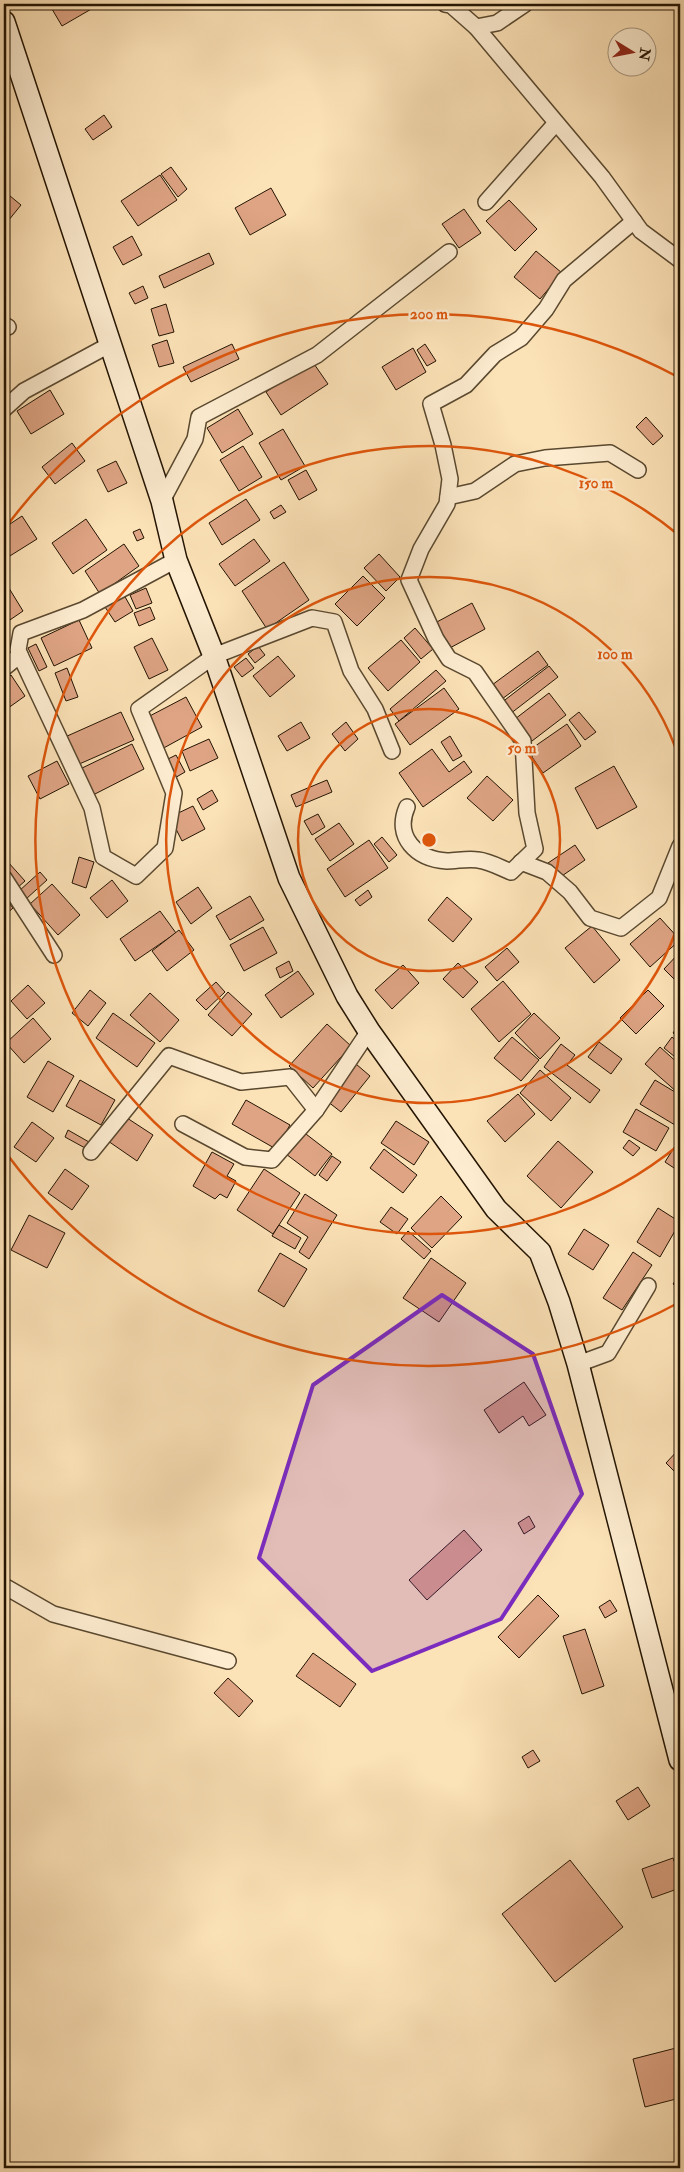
<svg xmlns="http://www.w3.org/2000/svg" width="684" height="2172" font-family="'IM FELL Double Pica',serif">
	<style>
		.building { fill: #dea484; stroke: #231402 }
		.lines { fill: none; stroke-linecap: round; stroke-linejoin: round }
		.minor-casing { stroke: #59482f; stroke-width: 18 }
		.secondary-casing { stroke: #231402; stroke-width: 24 }
		.minor { stroke: #fdecd0; stroke-width: 15 }
		.secondary { stroke: #fdecd0; stroke-width: 21 }
		.marked { fill: #7b2cbf; fill-opacity: 0.2; stroke: #7b2cbf; stroke-width: 4; stroke-linejoin: round }
		.ring { fill: none; stroke: #de560c; stroke-width: 2.5 }
		.centre { fill: #de560c; stroke: #fdecd0; stroke-width: 2.5 }
		.ring-label { font-size: 15px; text-anchor: middle; font-weight: bold; fill: #de560c; stroke: #fdecd0; stroke-width: 4.5; stroke-linejoin: round; paint-order: stroke }
	</style>
	<rect width="100%" height="100%" fill="#fce2b7"/>
	<filter id="stains"><feTurbulence type="fractalNoise" baseFrequency=".004" numOctaves="4"/><feColorMatrix values="0 0 0 0 .2 0 0 0 0 .09 0 0 0 0 .02 0 0 0 .5 -.17"/></filter>
	<radialGradient id="worn" r=".72"><stop offset=".6" stop-color="#630" stop-opacity="0"/><stop offset="1" stop-color="#630" stop-opacity=".3"/></radialGradient>
	<g class="building">
		<polygon points="49,4 100,4 62,26"/>
		<polygon points="104,115 112,127 93,140 85,129"/>
		<polygon points="171,167 187,189 178,197 161,174"/>
		<polygon points="160,175 177,200 138,226 121,201"/>
		<polygon points="271,188 286,215 250,235 235,208"/>
		<polygon points="4,191 21,205 4,226"/>
		<polygon points="509,200 537,229 515,251 486,221"/>
		<polygon points="464,209 481,233 459,248 442,224"/>
		<polygon points="132,236 142,255 123,265 113,247"/>
		<polygon points="536,251 562,273 540,299 514,277"/>
		<polygon points="209,253 214,264 164,288 159,276"/>
		<polygon points="143,286 148,298 135,304 129,293"/>
		<polygon points="166,304 174,332 159,336 151,309"/>
		<polygon points="167,340 174,363 159,367 152,345"/>
		<polygon points="232,344 239,359 191,382 183,367"/>
		<polygon points="425,344 436,361 427,366 417,350"/>
		<polygon points="413,348 426,372 396,390 382,367"/>
		<polygon points="312,361 328,384 281,415 266,392"/>
		<polygon points="50,390 64,414 31,434 17,411"/>
		<polygon points="238,409 253,434 222,453 207,428"/>
		<polygon points="646,417 663,436 653,445 636,427"/>
		<polygon points="283,429 305,466 281,480 259,443"/>
		<polygon points="72,443 85,461 55,484 42,467"/>
		<polygon points="243,446 262,477 239,491 220,460"/>
		<polygon points="116,461 127,483 108,492 97,470"/>
		<polygon points="306,470 317,490 299,500 288,480"/>
		<polygon points="246,499 260,520 222,545 209,523"/>
		<polygon points="281,505 286,512 274,519 270,512"/>
		<polygon points="22,516 37,539 5,559 4,528"/>
		<polygon points="86,519 107,550 73,574 52,543"/>
		<polygon points="140,529 144,538 137,541 133,532"/>
		<polygon points="254,539 270,561 235,586 219,564"/>
		<polygon points="124,544 139,566 100,594 85,571"/>
		<polygon points="379,554 400,577 386,591 364,568"/>
		<polygon points="284,562 309,600 267,629 242,591"/>
		<polygon points="363,576 385,598 357,626 335,604"/>
		<polygon points="4,580 23,611 4,624"/>
		<polygon points="146,588 152,603 136,609 130,595"/>
		<polygon points="124,595 133,611 115,622 105,607"/>
		<polygon points="472,603 485,629 448,649 435,623"/>
		<polygon points="150,607 155,619 139,626 134,613"/>
		<polygon points="79,620 92,648 54,666 41,638"/>
		<polygon points="415,628 433,649 421,659 404,638"/>
		<polygon points="152,638 168,670 149,679 134,647"/>
		<polygon points="401,640 420,662 388,691 368,668"/>
		<polygon points="36,644 47,667 39,671 28,648"/>
		<polygon points="258,646 265,655 255,663 248,654"/>
		<polygon points="538,651 548,665 502,699 492,685"/>
		<polygon points="278,656 295,676 270,697 253,676"/>
		<polygon points="246,658 254,668 242,677 234,667"/>
		<polygon points="549,666 558,677 510,714 501,703"/>
		<polygon points="67,668 78,697 66,701 55,673"/>
		<polygon points="436,670 446,681 399,721 390,709"/>
		<polygon points="11,675 25,696 4,711 4,680"/>
		<polygon points="444,688 459,709 410,745 395,724"/>
		<polygon points="549,693 566,715 532,741 515,719"/>
		<polygon points="186,697 202,727 160,750 144,719"/>
		<polygon points="121,712 134,740 77,765 65,737"/>
		<polygon points="579,712 596,732 585,740 569,720"/>
		<polygon points="301,722 310,738 287,751 278,736"/>
		<polygon points="346,722 358,739 345,751 332,734"/>
		<polygon points="567,724 581,746 543,773 528,751"/>
		<polygon points="450,736 462,756 453,761 441,742"/>
		<polygon points="209,739 218,758 190,771 182,751"/>
		<polygon points="132,744 144,769 91,796 78,770"/>
		<polygon points="432,749 449,772 464,761 472,772 423,807 399,773"/>
		<polygon points="176,755 185,772 173,779 164,761"/>
		<polygon points="57,761 69,784 40,799 28,776"/>
		<polygon points="614,766 637,807 597,829 575,788"/>
		<polygon points="487,776 513,800 493,821 467,798"/>
		<polygon points="327,780 332,792 296,807 291,795"/>
		<polygon points="212,790 218,801 203,810 197,799"/>
		<polygon points="193,806 205,829 182,841 170,817"/>
		<polygon points="318,814 325,827 312,835 304,821"/>
		<polygon points="339,823 354,844 330,861 315,839"/>
		<polygon points="382,837 397,855 389,862 374,844"/>
		<polygon points="369,840 388,868 345,897 327,869"/>
		<polygon points="575,845 585,860 559,878 548,863"/>
		<polygon points="79,857 94,862 86,888 72,883"/>
		<polygon points="8,862 25,881 17,888 4,872 4,865"/>
		<polygon points="40,872 47,880 26,899 19,891"/>
		<polygon points="112,880 128,901 107,918 90,898"/>
		<polygon points="52,884 80,915 58,935 30,904"/>
		<polygon points="198,887 212,908 191,924 176,902"/>
		<polygon points="368,890 372,897 360,906 355,900"/>
		<polygon points="250,896 264,920 230,940 216,916"/>
		<polygon points="4,897 13,908 4,916"/>
		<polygon points="447,897 472,919 453,942 428,920"/>
		<polygon points="160,911 176,933 135,961 120,939"/>
		<polygon points="660,918 680,940 650,967 630,944"/>
		<polygon points="592,926 620,960 594,983 565,948"/>
		<polygon points="263,927 277,953 244,971 230,945"/>
		<polygon points="179,930 194,950 167,971 152,951"/>
		<polygon points="507,948 519,962 497,981 485,967"/>
		<polygon points="680,952 680,985 664,969"/>
		<polygon points="289,961 293,971 280,978 276,968"/>
		<polygon points="458,963 478,982 463,998 443,979"/>
		<polygon points="403,965 419,983 392,1009 375,990"/>
		<polygon points="298,971 314,994 281,1018 265,995"/>
		<polygon points="503,981 531,1014 499,1042 471,1009"/>
		<polygon points="216,982 225,992 206,1010 196,1000"/>
		<polygon points="28,985 45,1003 27,1019 11,1001"/>
		<polygon points="90,990 106,1003 88,1026 72,1013"/>
		<polygon points="648,990 664,1006 636,1034 620,1018"/>
		<polygon points="228,992 252,1014 232,1036 208,1015"/>
		<polygon points="150,993 179,1020 160,1042 130,1015"/>
		<polygon points="113,1013 155,1043 137,1067 96,1038"/>
		<polygon points="534,1013 560,1038 540,1059 515,1033"/>
		<polygon points="33,1018 51,1039 24,1063 6,1043"/>
		<polygon points="680,1023 680,1038 673,1033"/>
		<polygon points="327,1024 351,1046 313,1088 289,1066"/>
		<polygon points="512,1037 539,1060 521,1081 494,1058"/>
		<polygon points="672,1037 680,1044 680,1051 675,1057 664,1048"/>
		<polygon points="599,1042 622,1059 611,1074 588,1057"/>
		<polygon points="561,1044 575,1055 567,1065 600,1090 590,1103 544,1067"/>
		<polygon points="660,1047 680,1065 680,1091 678,1093 645,1064"/>
		<polygon points="48,1061 74,1076 53,1112 27,1097"/>
		<polygon points="356,1064 370,1076 341,1112 327,1101"/>
		<polygon points="540,1070 571,1098 551,1121 520,1093"/>
		<polygon points="80,1080 115,1100 101,1125 66,1106"/>
		<polygon points="655,1080 680,1095 680,1128 640,1104"/>
		<polygon points="518,1094 535,1114 505,1142 487,1121"/>
		<polygon points="246,1100 290,1125 276,1149 232,1124"/>
		<polygon points="636,1109 669,1128 656,1151 623,1132"/>
		<polygon points="124,1116 153,1135 137,1161 108,1141"/>
		<polygon points="396,1121 429,1142 414,1165 381,1143"/>
		<polygon points="32,1122 54,1138 36,1162 14,1147"/>
		<polygon points="68,1130 89,1142 85,1148 65,1137"/>
		<polygon points="302,1131 332,1154 315,1176 286,1154"/>
		<polygon points="680,1138 680,1172 665,1162"/>
		<polygon points="629,1140 640,1148 633,1156 623,1148"/>
		<polygon points="558,1141 593,1172 561,1208 527,1176"/>
		<polygon points="384,1149 417,1175 403,1193 370,1168"/>
		<polygon points="212,1152 234,1164 227,1176 236,1181 227,1198 220,1194 215,1199 193,1186"/>
		<polygon points="332,1156 341,1162 327,1181 319,1175"/>
		<polygon points="65,1169 89,1186 72,1210 48,1193"/>
		<polygon points="264,1169 300,1193 273,1234 237,1210"/>
		<polygon points="305,1194 337,1215 309,1259 299,1252 308,1237 287,1223"/>
		<polygon points="441,1196 462,1217 432,1248 411,1228"/>
		<polygon points="391,1207 408,1219 397,1234 380,1222"/>
		<polygon points="658,1208 680,1222 660,1257 637,1242"/>
		<polygon points="29,1215 65,1233 47,1268 11,1250"/>
		<polygon points="279,1225 301,1238 295,1249 272,1236"/>
		<polygon points="584,1229 609,1245 593,1270 568,1254"/>
		<polygon points="408,1231 431,1251 424,1259 401,1239"/>
		<polygon points="633,1252 652,1265 622,1310 603,1298"/>
		<polygon points="280,1253 307,1269 284,1307 258,1291"/>
		<polygon points="431,1258 466,1283 439,1322 403,1298"/>
		<polygon points="680,1274 680,1289 673,1284"/>
		<polygon points="524,1382 546,1415 529,1426 523,1416 499,1433 484,1410"/>
		<polygon points="680,1448 680,1477 666,1463"/>
		<polygon points="529,1516 535,1527 524,1534 518,1523"/>
		<polygon points="464,1530 482,1550 427,1600 409,1580"/>
		<polygon points="538,1595 559,1616 519,1658 498,1637"/>
		<polygon points="610,1600 617,1611 605,1618 599,1607"/>
		<polygon points="585,1629 604,1686 582,1694 563,1636"/>
		<polygon points="313,1653 356,1684 340,1707 296,1676"/>
		<polygon points="228,1678 253,1701 239,1717 214,1693"/>
		<polygon points="533,1750 540,1761 528,1768 522,1757"/>
		<polygon points="638,1787 650,1806 628,1820 616,1801"/>
		<polygon points="673,1858 680,1879 680,1888 652,1898 642,1869"/>
		<polygon points="570,1860 623,1927 555,1982 502,1914"/>
		<polygon points="680,2047 680,2098 645,2107 633,2059"/>
	</g>
	<g class="lines">
		<defs>
			<g id="minor">
				<polyline points="445,4 451,5 476,27 602,177 641,231 680,260"/>
				<polyline points="476,27 497,23 525,4"/>
				<polyline points="486,202 556,123"/>
				<polyline points="4,325 8,327"/>
				<polyline points="4,409 24,391 111,344"/>
				<polyline points="448,497 475,491 515,464 545,458 610,453 638,470"/>
				<polyline points="162,501 195,439 199,417 317,355 449,252"/>
				<polyline points="20,655 92,808 103,857 136,876 165,848 174,793 139,709 214,656 312,618 334,622 351,671 375,709 392,751"/>
				<polyline points="4,668 20,655 18,650 21,633 83,610 176,560"/>
				<path d="M 407,807 C 394,837 416,859 447,861 C 457,861 468,858 478,860 C 489,861 501,868 511,872 L 535,849 L 527,813 L 523,741 L 475,672 L 449,659 L 436,639 L 409,580 L 421,549 L 447,504 L 450,479 L 443,445 L 431,404 L 466,385 L 495,354 L 521,338 L 546,309 L 564,280 L 634,221"/>
				<polyline points="521,862 547,872 570,892 590,918 621,928 659,898 680,846"/>
				<polyline points="4,878 54,955"/>
				<polyline points="183,1124 245,1157 272,1160 316,1110 369,1031"/>
				<polyline points="91,1152 169,1056 241,1082 290,1077 316,1110"/>
				<polyline points="578,1364 608,1353 648,1286"/>
				<polyline points="4,1586 53,1614 228,1661"/>
			</g>
			<polyline id="secondary" points="4,22 162,501 176,560 214,656 289,878 347,996 369,1031 496,1209 540,1252 559,1302 578,1364 680,1760"/>
		</defs>
		<use href="#minor" class="minor-casing"/>
		<use href="#secondary" class="secondary-casing"/>
		<use href="#minor" class="minor"/>
		<use href="#secondary" class="secondary"/>
	</g>
	<path class="marked" d="M 442,1295 L 533,1354 L 582,1494 L 501,1619 L 372,1671 L 259,1558 L 313,1385 Z"/>
	<g class="ring">
		<circle cx="429" cy="840" r="131"/>
		<path d="M680 919A263 263 0 1 1 680 761"/>
		<path d="M680 1144A394 394 0 1 1 680 536"/>
		<path d="M680 1302A526 526 0 0 1 6 1153M6 527A526 526 0 0 1 680 378"/>
	</g>
	<circle cx="429" cy="840" r="8" class="centre"/>
	<g class="ring-label">
		<text x="429" y="319">200 m</text>
		<text x="596" y="488">150 m</text>
		<text x="615" y="659">100 m</text>
		<text x="522" y="753">50 m</text>
	</g>
	<rect width="684" height="2172" fill="none" stroke="#fce2b7" stroke-width="20"/>
	<rect x="5" y="5" width="674" height="2162" fill="none" stroke="#231402" stroke-width="2.5"/>
	<rect x="10" y="10" width="664" height="2152" fill="none" stroke="#231402"/>
	<g transform="translate(632 52) rotate(100)"><circle r="24" fill="#fdecd0" stroke="#a6967e"/>
	<path d="M0-4L9 19L0 12L-9 19Z" fill="#8f2418"/>
	<text y="-8" font-size="14" font-weight="bold" text-anchor="middle" fill="#231402">N</text>
	</g>
	<rect width="100%" height="100%" filter="url(#stains)"/>
	<rect width="100%" height="100%" fill="url(#worn)"/>
</svg>
